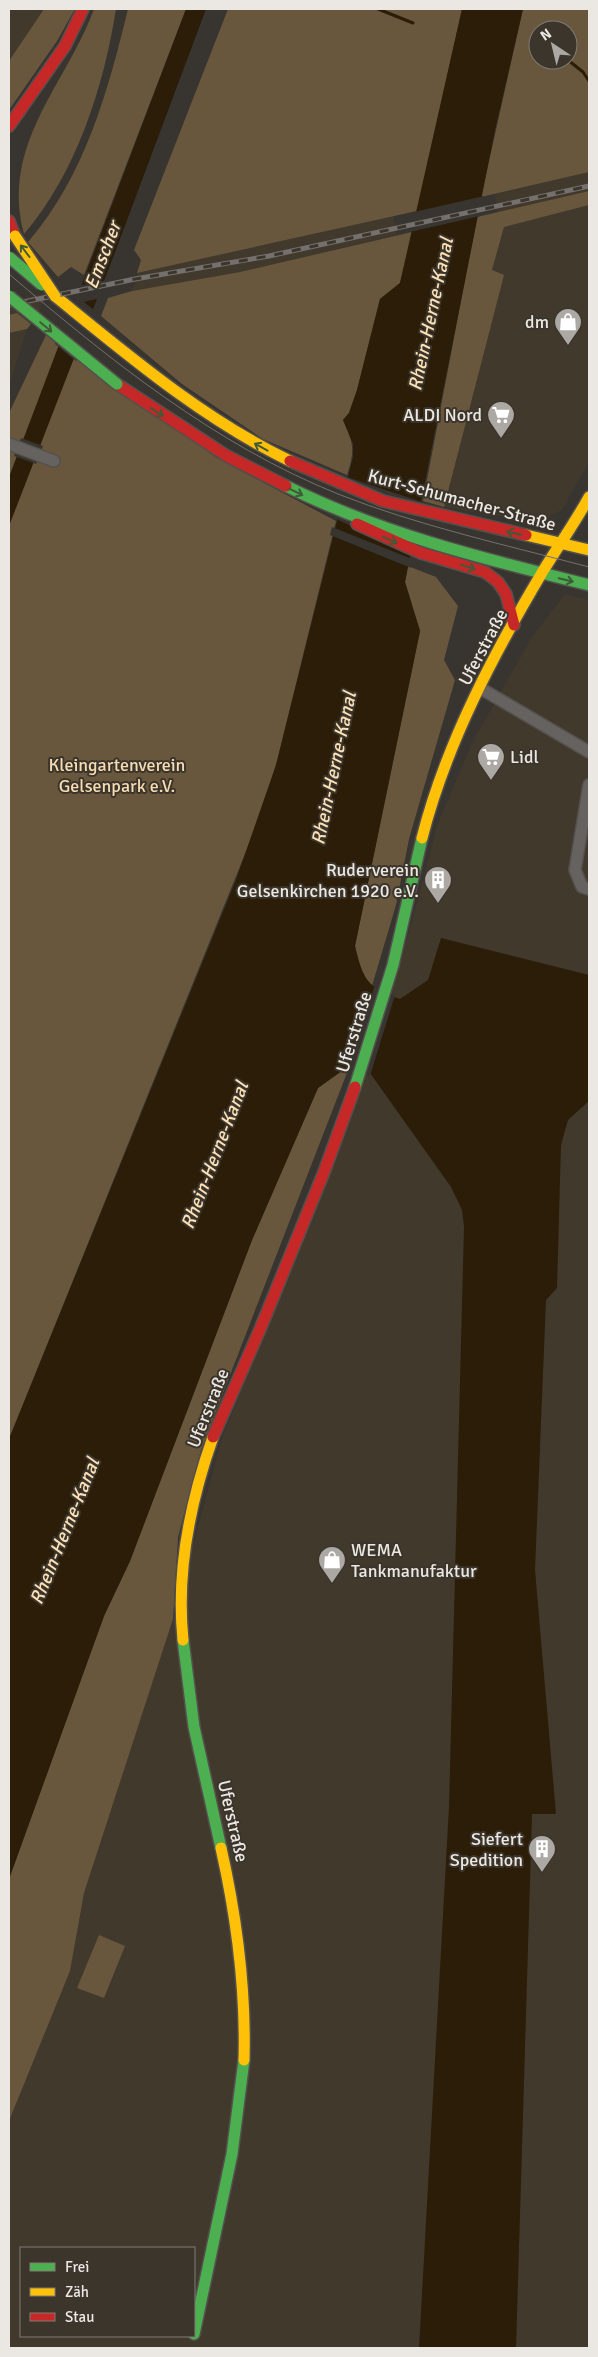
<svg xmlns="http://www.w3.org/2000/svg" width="598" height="2357" font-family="Signika,sans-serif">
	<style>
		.built { fill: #42392d; fill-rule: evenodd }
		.green { fill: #68573c; fill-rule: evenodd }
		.water { fill: #2b1d07 }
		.pier { fill: #383430 }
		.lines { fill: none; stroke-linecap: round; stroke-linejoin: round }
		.stream { stroke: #2b1d07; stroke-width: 3 }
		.street-casing { stroke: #54504d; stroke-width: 14 }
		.fast-casing { stroke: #54504d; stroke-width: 14 }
		.slow-casing { stroke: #54504d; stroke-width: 14 }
		.jam-casing { stroke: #54504d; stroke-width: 14 }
		.street { stroke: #65625f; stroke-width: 11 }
		.fast { stroke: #4caf50; stroke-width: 11 }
		.slow { stroke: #ffc107; stroke-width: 11 }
		.jam { stroke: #c62828; stroke-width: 11 }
		.tram { stroke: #74706e; stroke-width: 1 }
		.rail-casing { stroke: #74706e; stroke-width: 5 }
		.rail { stroke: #3b352c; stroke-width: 3; stroke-dasharray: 9; stroke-linecap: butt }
		.fast-bridge-casing { stroke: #54504d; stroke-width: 14; stroke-linecap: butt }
		.slow-bridge-casing { stroke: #54504d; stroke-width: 14; stroke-linecap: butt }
		.fast-bridge { stroke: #4caf50; stroke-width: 11 }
		.slow-bridge { stroke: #ffc107; stroke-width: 11 }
		.oneway { stroke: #405a37 }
		.labels { text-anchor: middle; stroke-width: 4; stroke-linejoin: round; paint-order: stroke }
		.poi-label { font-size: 18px; fill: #ebe7e2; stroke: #3b352c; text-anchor: end }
		.street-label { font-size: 18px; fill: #ebe7e2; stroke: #3b352c }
		.park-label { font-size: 18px; fill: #f7dbb1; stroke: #3b352c }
		.water-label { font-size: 19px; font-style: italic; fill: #fce0b6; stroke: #3b352c }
	</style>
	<rect width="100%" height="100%" fill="#383430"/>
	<g class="built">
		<polygon points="9,9 44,9 9,61"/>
		<polygon points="589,172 589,191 498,212 495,194"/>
		<polygon points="589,205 589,462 562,510 537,522 444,507 503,276 492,271 504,227"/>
		<polygon points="394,216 396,235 240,272 132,291 137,273"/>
		<polygon points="46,293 39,311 9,315 9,301"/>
		<polygon points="27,329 9,386 9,333"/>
		<path d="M 565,594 L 589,600 L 589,2348 L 9,2348 L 9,2121 L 70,1971 L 84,1893 L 173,1619 L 223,1435 L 346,1129 L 411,926 L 438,823 L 474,739 L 532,637 ZM 21,2248 L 194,2248 L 194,2336 L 21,2336 Z"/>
	</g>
	<g class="green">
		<polygon points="44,9 75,9 57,41 9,110 9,61"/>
		<path d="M 94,9 L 116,9 C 104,86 76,174 24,234 C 0,144 66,85 94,9 Z"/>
		<path d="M 128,9 L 186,9 L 84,275 L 71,267 L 58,277 L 28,242 C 85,176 108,91 128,9 Z"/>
		<polygon points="228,9 462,9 417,211 137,273 141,260 134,250"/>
		<path d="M 523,9 L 589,9 L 589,172 L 481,197 ZM 538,30 L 568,30 L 568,60 L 538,60 Z"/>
		<polygon points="589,191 589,205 504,227 492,270 504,275 444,507 423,501 477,217"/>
		<path d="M 412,232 L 400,283 L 380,299 L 357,390 L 349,413 L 343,420 C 354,444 355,450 347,475 L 263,439 L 182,384 L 101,316 L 108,298 L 132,291 L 240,272 Z"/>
		<polygon points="17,313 31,324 27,329 9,333 9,315"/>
		<polygon points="46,335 217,458 336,521 276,765 257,824 9,1439 9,413"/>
		<polygon points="408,566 436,577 458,606 444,660 455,680 409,839 396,905 372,986 362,976 355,946 420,631 405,582"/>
		<polygon points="350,1065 201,1450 178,1537 173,1619 84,1893 70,1971 9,2121 9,1879 104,1616 130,1561 252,1240 318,1088"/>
		<polygon points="99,1935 125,1946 104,1998 77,1988"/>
	</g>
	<g class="water">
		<polygon points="186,9 206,9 114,255 9,526 9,477"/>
		<path d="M 462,9 L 523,9 L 495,130 L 405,582 L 420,631 L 355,946 C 363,979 367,988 400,999 L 428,980 L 441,938 L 589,975 L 589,1101 L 568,1120 L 561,1145 L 557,1288 L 546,1300 L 535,1570 L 556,1814 L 532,1814 L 516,2348 L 419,2348 L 449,1807 L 464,1227 L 462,1210 L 451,1187 L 370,1073 L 350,1065 L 318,1088 L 252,1240 L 130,1561 L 104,1616 L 9,1879 L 9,1439 L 236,880 L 276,765 L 353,457 L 353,444 L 343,420 L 349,413 L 357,390 L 380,299 L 400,283 Z"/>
	</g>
	<g class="pier">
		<polygon points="484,196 480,216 410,232 414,212"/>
		<polygon points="107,280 100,298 84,302 95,311 76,361 55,344 77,286"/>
		<polygon points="21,438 43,446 36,464 14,456"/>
		<polygon points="344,476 425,503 413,555 334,518"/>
		<polygon points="332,527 412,559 411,568 330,535"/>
		<polygon points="375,984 380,990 395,995 370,1076 349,1068"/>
	</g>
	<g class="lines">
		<g class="stream">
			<polyline points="378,9 413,23"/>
			<polyline points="568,60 583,72 589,81"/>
		</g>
		<defs>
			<g id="street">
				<polyline points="9,444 54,461"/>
				<polyline points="480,688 589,752"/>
				<polyline points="589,785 575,870 582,887 589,889"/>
			</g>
			<g id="fast">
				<path d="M 286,486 C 382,534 485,559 589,585"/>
				<polyline points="355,1087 393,965 422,838"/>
				<polyline points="183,1640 194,1727 221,1848"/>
				<polyline points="194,2334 232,2154 244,2060"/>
			</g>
			<g id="slow">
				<path d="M 55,296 C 129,356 203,419 290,461"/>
				<polyline points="526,535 589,550"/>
				<path d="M 422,838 C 446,744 493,655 543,571 C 558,546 575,523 589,497"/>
				<path d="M 183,1640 C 176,1571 190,1502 213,1437"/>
				<path d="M 221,1848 C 237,1919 246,1988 244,2060"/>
			</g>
			<g id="jam">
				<polyline points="9,126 65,46 83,9"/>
				<polyline points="9,221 15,236"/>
				<polyline points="117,384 227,456 286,486"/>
				<polyline points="290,461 383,501 526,535"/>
				<polyline points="357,524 421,553 485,572 498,582 506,594 514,625"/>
				<polyline points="213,1437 261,1327 324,1172 355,1087"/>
			</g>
		</defs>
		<use href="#street" class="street-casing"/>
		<use href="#fast" class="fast-casing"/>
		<use href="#slow" class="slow-casing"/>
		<use href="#jam" class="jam-casing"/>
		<use href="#street" class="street"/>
		<use href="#fast" class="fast"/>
		<use href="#slow" class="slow"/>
		<use href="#jam" class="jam"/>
		<path class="tram" d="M 9,274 C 110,360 214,444 338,494 C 419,526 506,545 589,567"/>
		<defs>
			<polyline id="rail" points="9,305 135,279 269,256 589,186"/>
		</defs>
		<use href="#rail" class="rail-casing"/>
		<use href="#rail" class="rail"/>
		<defs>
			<g id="fast-bridge">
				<polyline points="9,257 42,285"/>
				<polyline points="9,296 117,384"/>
			</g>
			<polyline id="slow-bridge" points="15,236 55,296"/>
		</defs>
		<use href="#fast-bridge" class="fast-bridge-casing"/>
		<use href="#slow-bridge" class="slow-bridge-casing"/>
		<use href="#fast-bridge" class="fast-bridge"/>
		<use href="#slow-bridge" class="slow-bridge"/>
	</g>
	<defs><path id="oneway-shaft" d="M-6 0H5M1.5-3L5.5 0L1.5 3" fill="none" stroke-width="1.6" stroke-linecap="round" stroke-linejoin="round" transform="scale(1.25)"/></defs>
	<g class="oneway">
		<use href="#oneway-shaft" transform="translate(25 251) rotate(-127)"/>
		<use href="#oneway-shaft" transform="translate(46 327) rotate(40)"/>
		<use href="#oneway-shaft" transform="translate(157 412) rotate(34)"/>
		<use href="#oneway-shaft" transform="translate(261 447) rotate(-151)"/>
		<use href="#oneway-shaft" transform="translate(296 492) rotate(26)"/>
		<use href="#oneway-shaft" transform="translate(514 533) rotate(-167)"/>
		<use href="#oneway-shaft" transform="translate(390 540) rotate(25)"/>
		<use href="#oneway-shaft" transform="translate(468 567) rotate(17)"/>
		<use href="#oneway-shaft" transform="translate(566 580) rotate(14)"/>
	</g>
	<defs>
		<symbol id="shop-pin" viewBox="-11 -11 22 30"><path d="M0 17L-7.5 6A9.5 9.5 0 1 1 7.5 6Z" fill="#aca8a4" stroke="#3b352c"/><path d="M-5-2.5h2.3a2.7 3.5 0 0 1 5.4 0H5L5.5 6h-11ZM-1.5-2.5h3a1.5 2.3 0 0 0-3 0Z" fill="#fff"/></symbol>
		<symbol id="supermarket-pin" viewBox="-11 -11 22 30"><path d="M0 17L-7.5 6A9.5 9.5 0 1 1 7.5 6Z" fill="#aca8a4" stroke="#3b352c"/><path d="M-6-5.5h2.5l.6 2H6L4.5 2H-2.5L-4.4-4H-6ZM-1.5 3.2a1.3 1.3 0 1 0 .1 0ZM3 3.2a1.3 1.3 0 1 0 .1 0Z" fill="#fff"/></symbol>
		<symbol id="building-pin" viewBox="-11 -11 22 30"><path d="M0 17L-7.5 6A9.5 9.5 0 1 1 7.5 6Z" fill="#aca8a4" stroke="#3b352c"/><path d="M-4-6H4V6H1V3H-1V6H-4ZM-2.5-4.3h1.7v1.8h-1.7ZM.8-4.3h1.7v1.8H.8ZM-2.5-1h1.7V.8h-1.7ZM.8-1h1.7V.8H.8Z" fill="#fff"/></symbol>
	</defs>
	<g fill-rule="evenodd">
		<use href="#shop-pin" x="552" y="306" width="32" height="43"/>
		<use href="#supermarket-pin" x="485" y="399" width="32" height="43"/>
		<use href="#supermarket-pin" x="475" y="741" width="32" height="43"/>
		<use href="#building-pin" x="422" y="864" width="32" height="43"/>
		<use href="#shop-pin" x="316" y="1544" width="32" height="43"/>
		<use href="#building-pin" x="526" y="1833" width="32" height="43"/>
	</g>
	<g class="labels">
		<g class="poi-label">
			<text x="549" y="328">dm</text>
			<text x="482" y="421">ALDI Nord</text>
			<text x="510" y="763" text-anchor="start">Lidl</text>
			<text x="419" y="876">Ruderverein<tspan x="419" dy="21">Gelsenkirchen 1920 e.V.</tspan></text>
			<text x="351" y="1556" text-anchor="start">WEMA<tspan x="351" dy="21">Tankmanufaktur</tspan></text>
			<text x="523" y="1845">Siefert<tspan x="523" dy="21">Spedition</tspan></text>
		</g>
		<g class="street-label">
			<text transform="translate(462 500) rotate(15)" y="6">Kurt-Schumacher-Straße</text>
			<text transform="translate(483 647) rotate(-62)" y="6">Uferstraße</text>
			<text transform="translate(354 1032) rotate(-73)" y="6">Uferstraße</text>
			<text transform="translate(208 1408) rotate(-68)" y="6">Uferstraße</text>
			<text transform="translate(233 1821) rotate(77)" y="6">Uferstraße</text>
		</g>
		<g class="park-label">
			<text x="117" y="771">Kleingartenverein<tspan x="117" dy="21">Gelsenpark e.V.</tspan></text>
		</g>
		<g class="water-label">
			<text transform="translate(102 255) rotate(-69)" y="7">Emscher</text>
			<text transform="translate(430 314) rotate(-78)" y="7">Rhein-Herne-Kanal</text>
			<text transform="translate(333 768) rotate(-78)" y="7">Rhein-Herne-Kanal</text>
			<text transform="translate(214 1155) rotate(-69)" y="7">Rhein-Herne-Kanal</text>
			<text transform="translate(64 1531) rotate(-68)" y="7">Rhein-Herne-Kanal</text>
		</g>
	</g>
	<rect width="598" height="2357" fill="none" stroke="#ebe7e2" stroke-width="20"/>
	<rect x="20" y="2247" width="175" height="90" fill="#3b352c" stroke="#817c75"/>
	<rect x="30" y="2263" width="25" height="8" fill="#4caf50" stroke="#817c75"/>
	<text x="65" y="2272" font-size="15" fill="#ebe7e2">Frei</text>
	<rect x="30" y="2288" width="25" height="8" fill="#ffc107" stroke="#817c75"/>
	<text x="65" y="2297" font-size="15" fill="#ebe7e2">Zäh</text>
	<rect x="30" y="2313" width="25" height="8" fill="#c62828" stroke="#817c75"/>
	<text x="65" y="2322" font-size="15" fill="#ebe7e2">Stau</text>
	<g transform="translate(553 45) rotate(325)"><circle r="24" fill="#3b352c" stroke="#817c75"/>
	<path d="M0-4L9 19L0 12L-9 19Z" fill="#aca8a4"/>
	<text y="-8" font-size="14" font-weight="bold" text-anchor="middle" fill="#ebe7e2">N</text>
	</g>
</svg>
